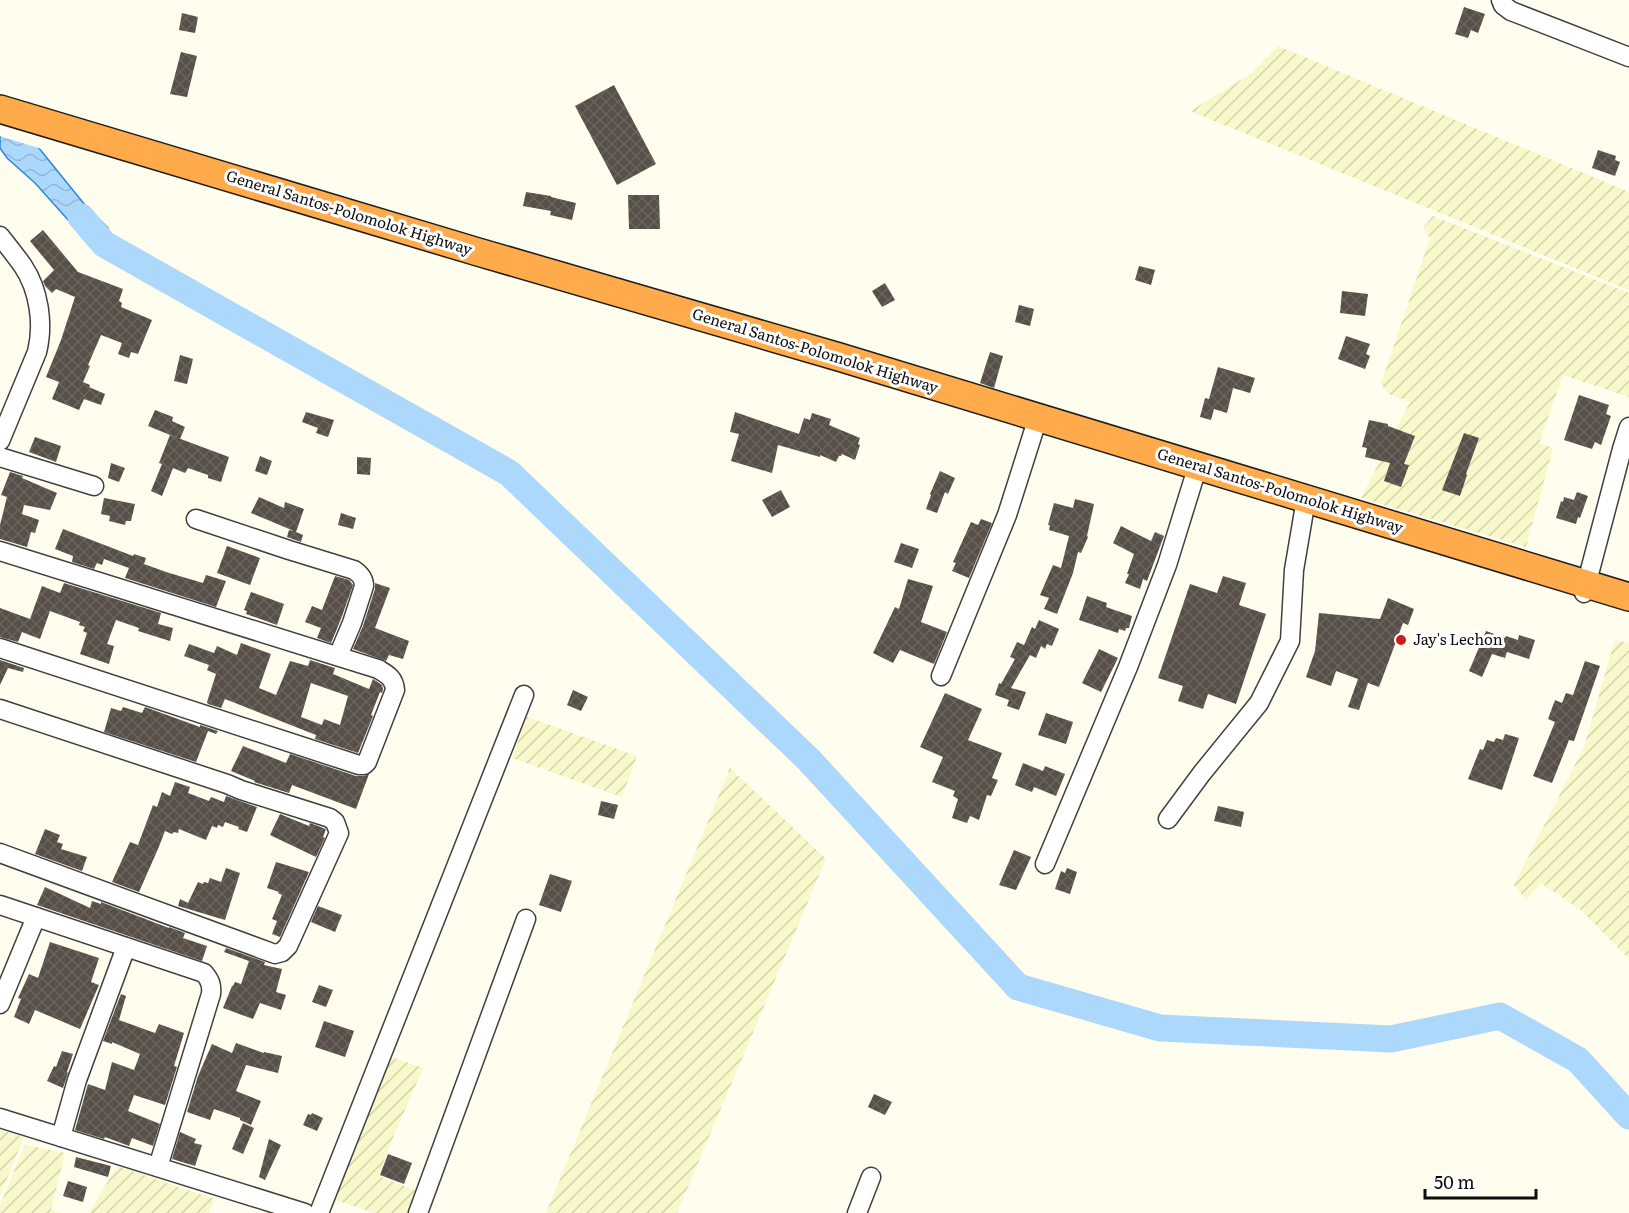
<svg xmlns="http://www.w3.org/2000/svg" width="1629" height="1213" font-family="Literata,serif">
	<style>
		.farmland { fill: url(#farmland-furrows) }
		.water { fill: url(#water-waves); stroke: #2c87da; stroke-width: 1.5 }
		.pier { fill: #fffded }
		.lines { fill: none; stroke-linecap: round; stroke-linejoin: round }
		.river { stroke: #acd8fc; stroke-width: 27 }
		.building { fill: url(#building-cross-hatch); fill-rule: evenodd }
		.minor-casing { stroke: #404040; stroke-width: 21 }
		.highway-casing { stroke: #1e1e1e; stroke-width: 30 }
		.minor { stroke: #fff; stroke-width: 18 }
		.highway { stroke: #ffab4b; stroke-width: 27 }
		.poi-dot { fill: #ca1e18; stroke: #fff; stroke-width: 2 }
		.labels { text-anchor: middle; stroke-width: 6; stroke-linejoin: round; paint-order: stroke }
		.street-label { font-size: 15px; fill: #0d0d0d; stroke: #fff }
		.poi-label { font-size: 15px; fill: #0d0d0d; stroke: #fff; text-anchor: start }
	</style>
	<defs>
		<pattern id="farmland-furrows" width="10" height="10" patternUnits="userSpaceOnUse" patternTransform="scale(1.5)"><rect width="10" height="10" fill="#f8f8ca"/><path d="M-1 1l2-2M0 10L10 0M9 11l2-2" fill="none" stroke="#d3d3ac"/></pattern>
		<pattern id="water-waves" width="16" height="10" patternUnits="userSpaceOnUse" patternTransform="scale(1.5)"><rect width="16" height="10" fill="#acd8fc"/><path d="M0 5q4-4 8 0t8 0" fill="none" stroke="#93b8d7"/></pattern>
		<pattern id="building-cross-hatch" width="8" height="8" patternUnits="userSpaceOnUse" patternTransform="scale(1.5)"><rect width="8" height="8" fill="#574f48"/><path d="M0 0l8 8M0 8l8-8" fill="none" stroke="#6a645e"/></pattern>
	</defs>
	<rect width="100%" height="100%" fill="#fffded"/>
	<g class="farmland">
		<polygon points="1278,46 1629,192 1629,290 1190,111 1249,75"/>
		<polygon points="1433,216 1629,293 1629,397 1563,375 1539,443 1553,448 1526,547 1361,498 1410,402 1389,394 1381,384 1430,238 1423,228"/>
		<polygon points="1615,640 1629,643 1629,959 1581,910 1541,883 1526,900 1514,885 1584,747"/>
		<polygon points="527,717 637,756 622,797 512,758"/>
		<polygon points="730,768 826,859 677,1213 546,1213"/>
		<polygon points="389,1056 423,1068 392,1140 378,1176 415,1190 407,1213 374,1213 333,1199"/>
		<polygon points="0,1130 24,1137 0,1196"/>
		<polygon points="25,1145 65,1153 51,1210 60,1213 0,1213 0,1205"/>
		<polygon points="117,1166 214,1199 209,1213 89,1213"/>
	</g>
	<polygon class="water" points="0,100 85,205 108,228 104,244 87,241 35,183 7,158 0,148"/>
	<polygon class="pier" points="0,97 2,98 45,150 0,136"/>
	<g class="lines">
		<polyline class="river" points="81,217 104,244 509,473 809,760 1018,987 1160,1028 1391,1039 1500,1016 1578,1060 1629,1116"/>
	</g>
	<g class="building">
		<polygon points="1464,7 1485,14 1478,33 1471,30 1468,38 1455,34"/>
		<polygon points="182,13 198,17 195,33 179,30"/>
		<polygon points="181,52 197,56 187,97 170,94"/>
		<polygon points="614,85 656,164 617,185 575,106"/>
		<polygon points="1598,150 1616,156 1615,160 1620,162 1615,176 1592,168"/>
		<polygon points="526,192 551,196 551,197 576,203 572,220 550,215 551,211 523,206"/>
		<polygon points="628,195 659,195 660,229 629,229"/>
		<polygon points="43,230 78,272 123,289 119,301 122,303 121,307 152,320 138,354 131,352 129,358 118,354 122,343 101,335 88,365 90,366 83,382 90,385 89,387 105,394 101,405 84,399 79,410 52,399 59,382 46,377 61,340 75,297 56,289 52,293 45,286 43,281 54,270 30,241"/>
		<polygon points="1139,266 1155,270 1151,285 1135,280"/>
		<polygon points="885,283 895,300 882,307 872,291"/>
		<polygon points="1342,291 1368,294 1365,316 1340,313"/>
		<polygon points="1019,305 1034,309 1030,326 1015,322"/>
		<polygon points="1346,336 1370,344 1366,354 1370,356 1365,369 1338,359"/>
		<polygon points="990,352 1003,356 994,388 980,383"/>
		<polygon points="180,355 193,359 187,384 174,381"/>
		<polygon points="1218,367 1255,378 1250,393 1233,388 1227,413 1214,409 1211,420 1200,417 1205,398 1209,399"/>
		<polygon points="1579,395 1609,405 1606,414 1611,416 1601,445 1595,442 1592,449 1564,440"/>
		<polygon points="155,410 173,417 172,421 185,427 180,439 148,426"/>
		<polygon points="306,412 334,420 328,437 316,433 318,428 302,422"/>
		<polygon points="735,412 799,434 804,418 810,420 812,413 831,419 829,425 860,438 858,444 860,445 855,460 842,454 841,456 839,456 836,462 820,455 820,457 778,445 772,473 731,461 739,434 730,432"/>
		<polygon points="1369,420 1388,424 1388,426 1415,436 1404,464 1409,465 1401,487 1384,481 1390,463 1365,457 1367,448 1362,447"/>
		<polygon points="1464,433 1479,438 1466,474 1467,475 1460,496 1442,490"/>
		<polygon points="170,435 229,457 221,482 208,478 208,475 188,468 185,473 173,468 162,496 151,491 162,464 159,463"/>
		<polygon points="35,437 61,446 56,462 29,452"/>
		<polygon points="260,456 272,461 267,475 255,471"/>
		<polygon points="357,457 371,458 370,475 357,474"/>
		<polygon points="111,463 125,468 119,482 108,478"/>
		<polygon points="940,471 955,478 948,494 945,492 937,513 926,509 931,495 930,494"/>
		<polygon points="10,472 23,476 22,478 57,493 50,510 24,505 22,514 39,520 35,533 31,532 27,547 0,539 0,525 7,497 1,495"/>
		<polygon points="781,490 790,507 772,517 762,500"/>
		<polygon points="1577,492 1588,496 1580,518 1578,517 1576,524 1556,518 1561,501 1563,502 1564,497 1574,500"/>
		<polygon points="259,497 284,508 285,502 304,509 296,532 303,535 301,542 287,537 289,530 294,531 251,513"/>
		<polygon points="104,498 135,504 131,521 126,521 125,525 109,521 110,516 101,514"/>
		<polygon points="1075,499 1094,504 1087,536 1088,537 1081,553 1078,552 1073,573 1057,614 1044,609 1049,598 1040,595 1053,565 1061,568 1069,536 1049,530 1050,525 1048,525 1054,503 1073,508"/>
		<polygon points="341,513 356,518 353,529 338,525"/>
		<polygon points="981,519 992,523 969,578 952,571 956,563 953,562 971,522 978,525"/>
		<polygon points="1121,526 1151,541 1155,532 1164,536 1147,581 1143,579 1140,589 1125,583 1129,574 1127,574 1134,554 1113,543"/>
		<polygon points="63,529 133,556 134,554 146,558 144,564 166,572 203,583 206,575 226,581 216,607 125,578 129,568 104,559 102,565 97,563 94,569 72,562 73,556 55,549"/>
		<polygon points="901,543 919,549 912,568 894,562"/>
		<polygon points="227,546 260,558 250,585 217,573"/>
		<polygon points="335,576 349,580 353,585 341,619 331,643 317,638 321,628 305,622 312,606 322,610"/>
		<polygon points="1223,576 1246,583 1239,605 1266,614 1236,704 1208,694 1203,709 1178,701 1183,686 1158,678 1190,584 1217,593"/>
		<polygon points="908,579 933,586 921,622 947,632 934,664 900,650 893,663 873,653 895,607 899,609"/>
		<polygon points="64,583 161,613 158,624 173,628 170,641 138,631 139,628 116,620 107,644 114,646 109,664 80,654 87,633 83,631 85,627 79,625 80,622 50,611 40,639 22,632 18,642 0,637 0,608 30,619 42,586 60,593"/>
		<polygon points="375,583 390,588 375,628 409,641 403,659 389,655 386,661 353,649 363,626 375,589"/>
		<polygon points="251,592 284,604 277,625 246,614 247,611 244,610"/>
		<polygon points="1087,596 1107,603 1106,607 1132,616 1129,628 1126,628 1125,631 1119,629 1118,633 1079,620"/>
		<polygon points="1388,598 1414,609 1408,625 1403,623 1379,687 1368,683 1359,710 1348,707 1358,679 1336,671 1331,686 1306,677 1315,651 1319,613 1380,619"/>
		<polygon points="1039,620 1059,629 1052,646 1047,644 1045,649 1041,646 1036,658 1030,655 1011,688 1026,692 1019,710 1007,706 1009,700 995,695 999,683 1001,684 1015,659 1010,657 1017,642 1024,645 1032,627 1035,629"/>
		<polygon points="1486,631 1505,638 1506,636 1518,640 1519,635 1535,640 1529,659 1507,652 1505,658 1492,654 1482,677 1469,671"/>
		<path d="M 241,643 L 271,654 L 259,688 L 276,695 L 290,661 L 308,666 L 310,660 L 313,661 L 335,668 L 333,674 L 369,689 L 373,679 L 382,685 L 383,689 L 382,693 L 380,692 L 371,715 L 373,716 L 358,753 L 315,739 L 316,735 L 225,699 L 221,708 L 208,704 L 207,702 L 216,674 L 207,670 L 209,665 L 184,656 L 189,644 L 214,653 L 217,646 L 237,655 ZM 311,683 L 348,696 L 340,725 L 324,719 L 322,725 L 301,717 Z"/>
		<polygon points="1099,649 1118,658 1101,692 1082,683"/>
		<polygon points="0,660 24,668 23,672 8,668 0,685"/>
		<polygon points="1585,661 1600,666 1574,741 1569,740 1552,783 1533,776 1555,722 1548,719 1555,700 1562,703 1566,693 1573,695"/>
		<polygon points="573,690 588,697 581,711 567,705"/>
		<polygon points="945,693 982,709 968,740 1002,753 992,778 998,780 991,796 987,795 979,820 970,816 967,823 952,818 958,799 953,796 955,791 932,782 943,757 920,747"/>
		<polygon points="123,707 142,713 145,707 200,727 200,725 218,731 216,734 208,731 196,762 104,732 111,708 121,711"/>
		<polygon points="1046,713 1073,722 1066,744 1038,735"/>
		<polygon points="1505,734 1519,738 1502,790 1468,779 1480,749 1483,750 1487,740 1494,742 1496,738 1503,740"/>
		<polygon points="243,746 286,763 290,754 356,776 364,776 369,774 356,809 292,785 289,793 254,782 255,781 231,771"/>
		<polygon points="1023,763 1043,771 1045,766 1065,774 1056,796 1034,787 1032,792 1015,785"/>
		<polygon points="175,782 190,787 188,793 209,801 211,797 224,802 226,796 257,807 247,832 238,829 239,827 225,822 223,827 218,825 217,828 212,826 206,840 179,829 178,833 174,832 172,834 165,831 158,849 139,892 112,882 130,842 138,845 153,805 157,807 162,792 170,796"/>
		<polygon points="601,801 618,805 614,819 598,815"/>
		<polygon points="1218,806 1244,812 1241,827 1214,821"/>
		<polygon points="280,814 309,826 310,823 326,829 323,837 325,838 316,857 270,835"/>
		<polygon points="45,829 60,835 57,842 63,844 61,849 87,857 82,871 35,854"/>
		<polygon points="1014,850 1031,857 1016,890 999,885"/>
		<polygon points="276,862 309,872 280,937 272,934 277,921 272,919 282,895 278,893 279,892 267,888"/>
		<polygon points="226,868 240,873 225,920 178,906 180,899 188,903 198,882 203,884 204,882 208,883 210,878 221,882"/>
		<polygon points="1067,868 1077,872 1070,894 1055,889 1061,871 1065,873"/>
		<polygon points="550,874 572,881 561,912 539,905"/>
		<polygon points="45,887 90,908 92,901 101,904 101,902 169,928 169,927 185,933 183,938 207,946 202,961 37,905"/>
		<polygon points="318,906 342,915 335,932 311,922"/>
		<polygon points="50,942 99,958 91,982 99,985 80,1029 35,1010 29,1024 14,1017 21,999 18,998 29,974 38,978"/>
		<polygon points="226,948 265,962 264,965 282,969 276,992 286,995 281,1010 260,1003 253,1019 223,1008 232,986 233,986 235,982 241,984 249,961 224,952"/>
		<polygon points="319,985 333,990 326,1007 312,1002"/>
		<polygon points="121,994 126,996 119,1020 155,1033 159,1024 184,1033 174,1066 177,1067 165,1105 134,1095 128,1111 160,1124 153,1146 132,1138 129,1146 105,1137 104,1139 75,1130 88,1084 105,1090 112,1062 134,1070 140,1054 112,1042 112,1044 103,1041"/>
		<polygon points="324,1021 354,1031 345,1057 315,1047"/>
		<polygon points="236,1043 264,1053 264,1052 282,1056 278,1073 246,1065 236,1091 261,1101 251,1125 240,1120 240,1118 214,1109 210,1120 187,1112 198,1076 212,1044 232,1053"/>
		<polygon points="62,1051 73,1054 67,1072 68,1073 63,1088 47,1081 54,1066 56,1067"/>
		<polygon points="874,1094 892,1102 885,1115 868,1107"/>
		<polygon points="312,1113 323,1118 317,1131 303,1125 308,1114 311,1115"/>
		<polygon points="243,1123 254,1128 243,1154 232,1149"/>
		<polygon points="180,1132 196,1139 194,1143 202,1145 195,1166 172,1159"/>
		<polygon points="269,1139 281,1145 265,1180 259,1177"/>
		<polygon points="388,1154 412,1163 404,1184 380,1175"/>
		<polygon points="76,1157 111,1166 108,1177 74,1167"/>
		<polygon points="68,1181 87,1187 83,1202 63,1196"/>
	</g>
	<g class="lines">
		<defs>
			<g id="minor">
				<polyline points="1501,0 1503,5 1511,11 1629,57"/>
				<path d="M 0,236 C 8,246 16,256 23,266 C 39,290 44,324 37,352 L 0,441"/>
				<polyline points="0,457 94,486"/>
				<path d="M 196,519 L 289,550 L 354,570 C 360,574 364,578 364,586 L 352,623 L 338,656"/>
				<path d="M 0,551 L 378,669 C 388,675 394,678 395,690 L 367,762 L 364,765 L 359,765 L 0,648"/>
				<polyline points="1584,593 1622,449 1629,427"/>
				<polyline points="941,676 1007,515 1034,430"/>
				<polyline points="0,709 227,784 241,790 330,818 335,822 339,833 288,946 282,952 275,954 0,853"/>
				<polyline points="1168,819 1202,773 1259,703 1290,641 1294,570 1304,511"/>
				<polyline points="1045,864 1128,667 1167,565 1194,478"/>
				<path d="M 0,905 L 204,973 C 210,980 212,985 211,994 L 158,1167"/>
				<polyline points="0,1004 36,917"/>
				<polyline points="0,1118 305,1213"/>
				<polyline points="61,1137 77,1080 126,947"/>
				<polyline points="319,1213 524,695"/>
				<polyline points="418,1213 526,919"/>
				<polyline points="857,1213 871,1177"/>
			</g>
			<polyline id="highway" points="0,109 478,252 839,357 1629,597"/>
		</defs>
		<use href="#minor" class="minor-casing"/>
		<use href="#highway" class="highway-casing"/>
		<use href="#minor" class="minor"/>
		<use href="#highway" class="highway"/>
	</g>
	<circle class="poi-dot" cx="1401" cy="640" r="6"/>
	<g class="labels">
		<g class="street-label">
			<text transform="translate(349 213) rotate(17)" y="5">General Santos-Polomolok Highway</text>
			<text transform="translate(815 351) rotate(17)" y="5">General Santos-Polomolok Highway</text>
			<text transform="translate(1280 491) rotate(17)" y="5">General Santos-Polomolok Highway</text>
		</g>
		<g class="poi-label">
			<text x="1413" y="645">Jay's Lechon</text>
		</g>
	</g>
	<path d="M1425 1189v9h111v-9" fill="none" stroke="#0d0d0d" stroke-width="3"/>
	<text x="1434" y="1189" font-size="18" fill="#0d0d0d" stroke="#ffffff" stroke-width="4.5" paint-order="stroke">50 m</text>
</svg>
